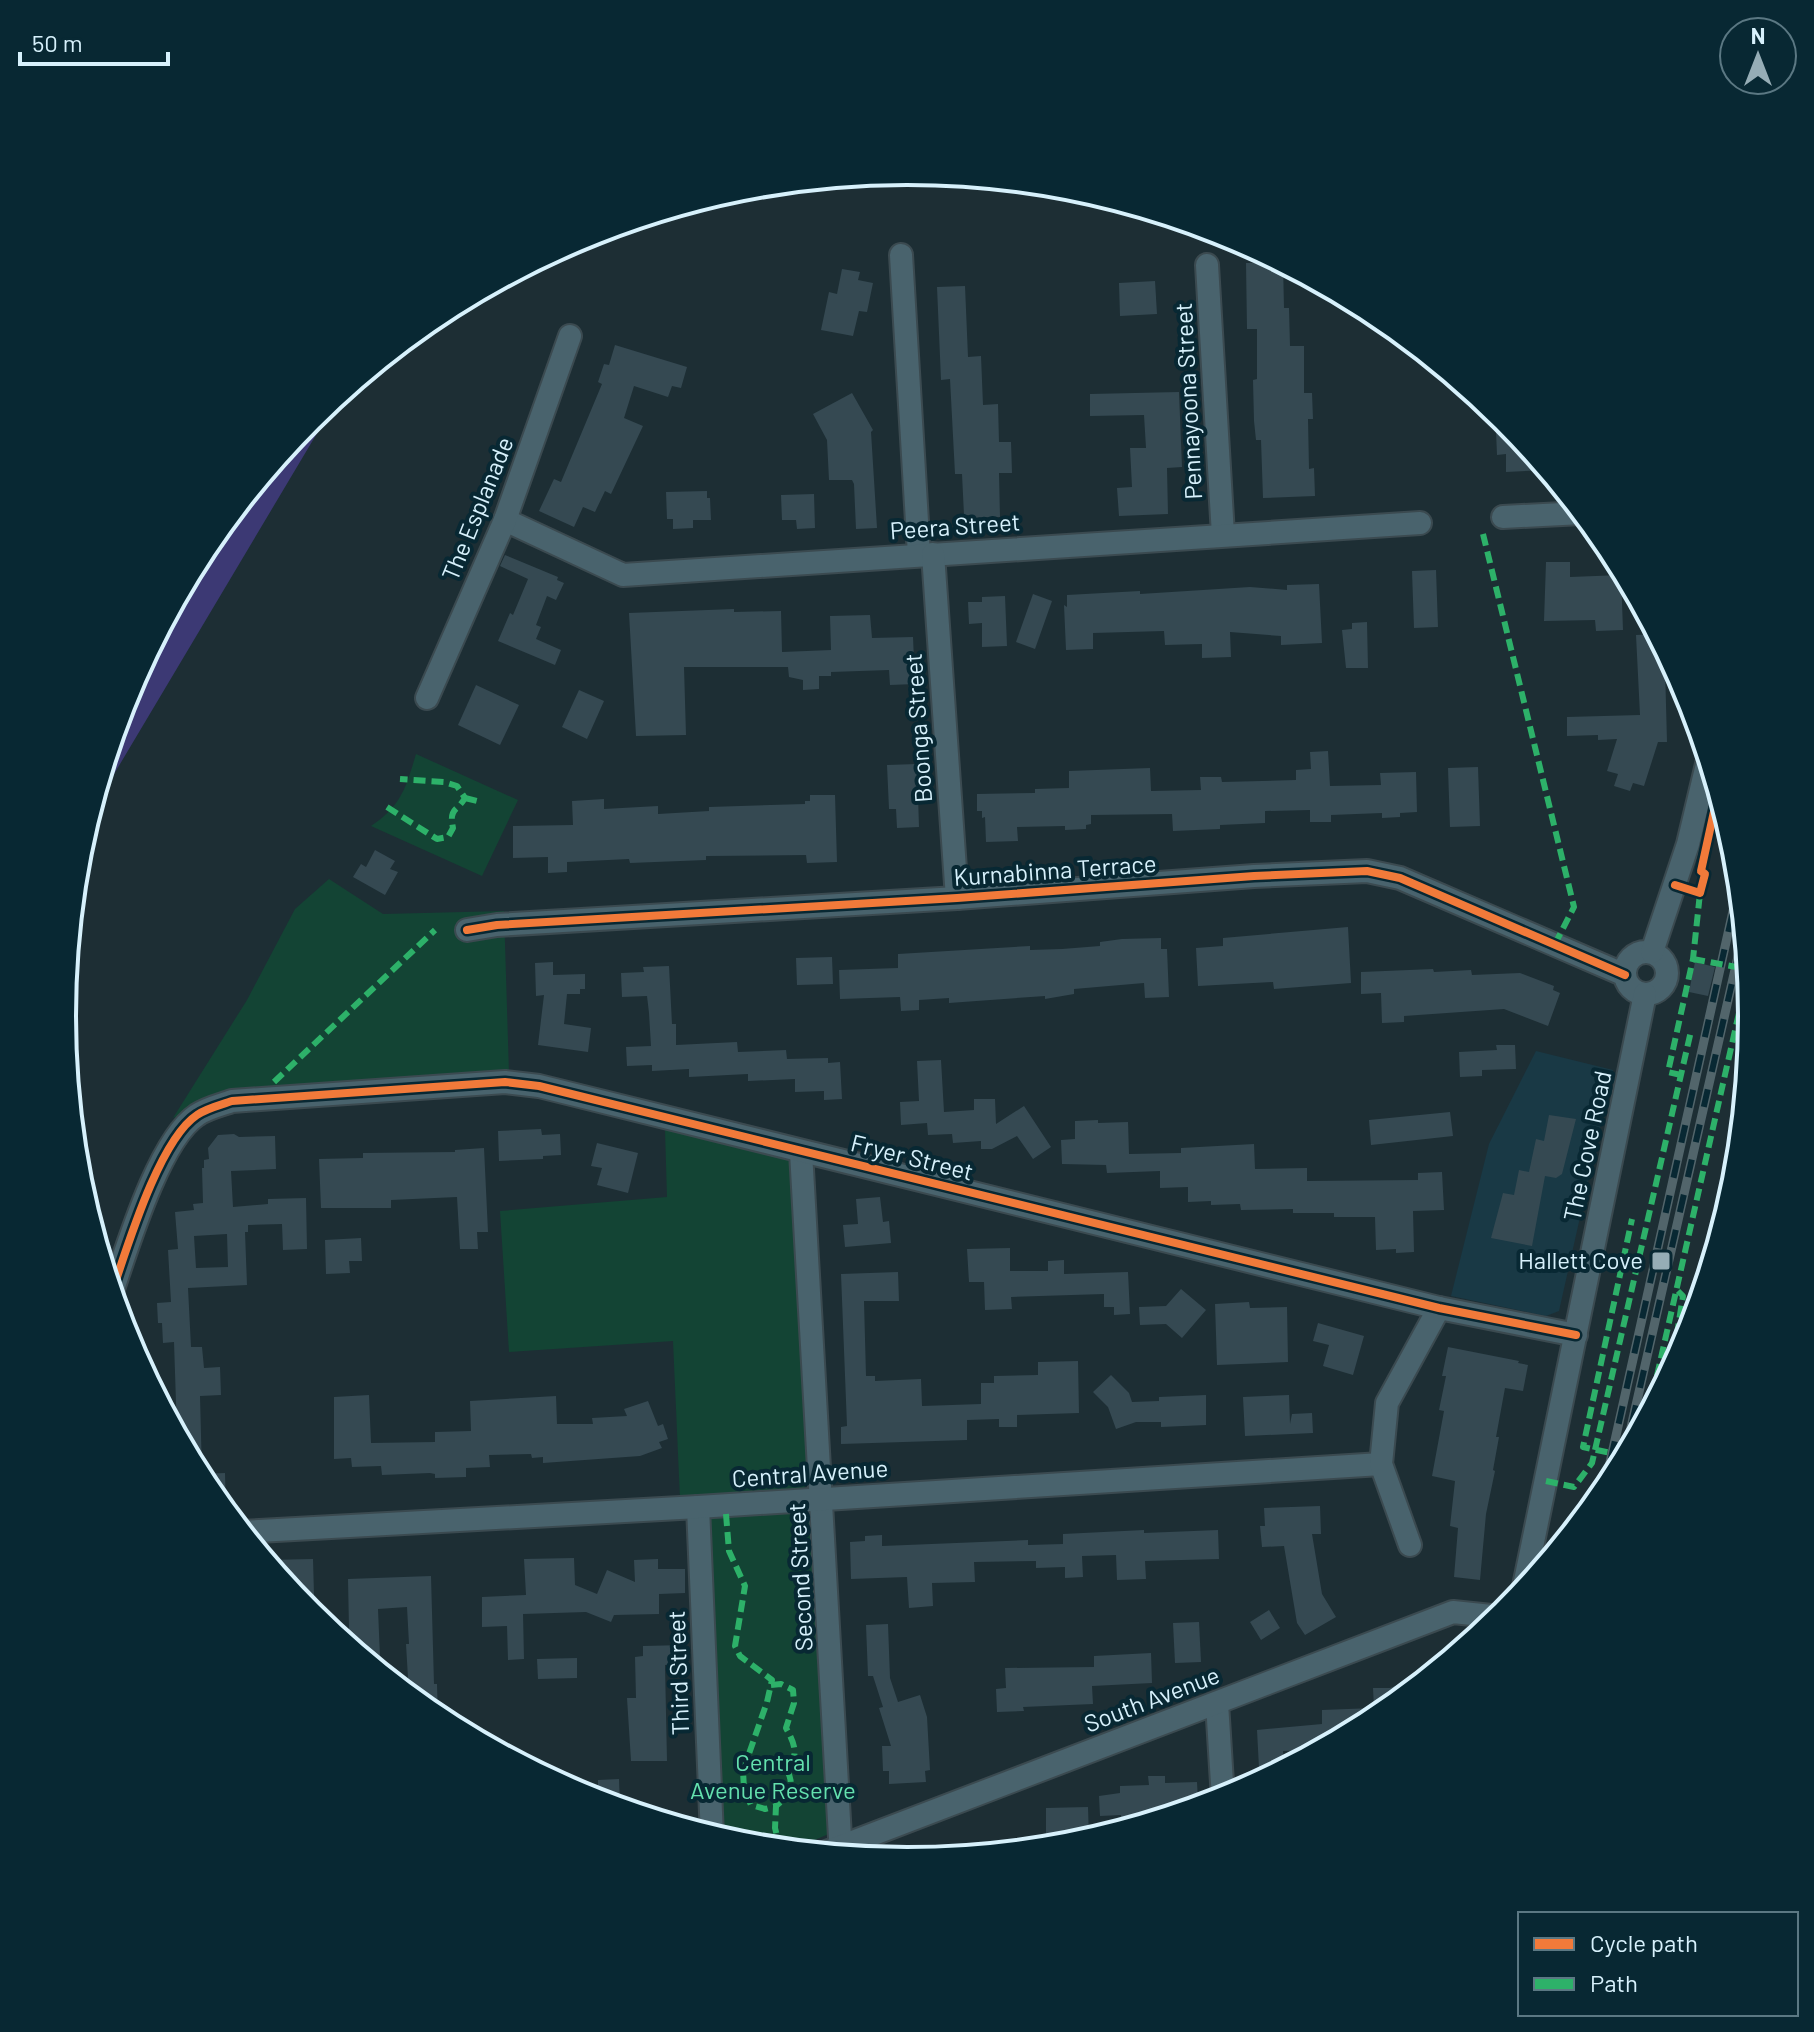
<svg xmlns="http://www.w3.org/2000/svg" width="1814" height="2032" font-family="Barlow,sans-serif">
	<style>
		.built { fill: #193945 }
		.green { fill: #134434 }
		.water { fill: #3c3974 }
		.building { fill: #354952; fill-rule: evenodd }
		.lines { fill: none; stroke-linecap: round; stroke-linejoin: round }
		.minor-casing { stroke: #3b4a50; stroke-width: 26 }
		.minor { stroke: #49636d; stroke-width: 22 }
		.rail-casing { stroke: #52656b; stroke-width: 9 }
		.rail { stroke: #082833; stroke-width: 6; stroke-dasharray: 18; stroke-linecap: butt }
		.quiet { stroke: #2db169; stroke-width: 6; stroke-dasharray: 12 6; stroke-linecap: butt }
		.cycleway-casing { stroke: #082833; stroke-width: 13 }
		.cycleway { stroke: #f17a3a; stroke-width: 8 }
		.poi-dot { fill: #96adb6; stroke: #082833; stroke-width: 3 }
		.labels { text-anchor: middle; stroke-width: 8; stroke-linejoin: round; paint-order: stroke }
		.street-label { font-size: 24px; fill: #d7f1fc; stroke: #082833 }
		.poi-label { font-size: 24px; fill: #d7f1fc; stroke: #082833; text-anchor: end }
		.park-label { font-size: 24px; fill: #64e1ae; stroke: #082833 }
		.rim { fill: none; stroke: #d7f1fc; stroke-width: 4 }
	</style>
	<rect width="100%" height="100%" fill="#1d2e34"/>
	<polygon class="built" points="1536,1051 1613,1070 1559,1311 1546,1316 1451,1296 1489,1144"/>
	<g class="green">
		<path d="M 416,754 L 518,800 L 482,876 L 371,826 C 401,806 406,788 416,754 Z"/>
		<polygon points="329,879 383,914 504,911 509,1073 233,1092 173,1118 247,1000 295,909"/>
		<polygon points="665,1129 791,1159 810,1478 803,1490 680,1499 673,1341 509,1352 500,1211 667,1197"/>
		<polygon points="813,1512 831,1833 791,1850 742,1845 721,1838 707,1517"/>
	</g>
	<polygon class="water" points="341,393 95,806 83,834 127,692 205,546 310,418"/>
	<g class="building">
		<polygon points="1280,262 1283,263 1284,308 1289,308 1290,346 1304,346 1304,393 1312,393 1313,419 1308,419 1309,469 1314,468 1315,496 1263,498 1261,440 1256,440 1254,421 1253,380 1257,379 1257,329 1247,329 1246,263"/>
		<polygon points="842,269 860,272 858,280 873,283 867,312 859,311 853,336 821,330 829,292 837,294"/>
		<polygon points="1155,281 1157,314 1120,316 1119,283"/>
		<polygon points="965,286 968,357 981,356 983,405 998,404 999,442 1011,442 1012,473 999,473 1000,517 970,518 970,515 964,515 962,474 955,474 950,379 941,380 937,287"/>
		<polygon points="615,345 687,367 681,388 672,386 668,397 634,386 624,418 643,426 611,494 605,491 595,512 583,507 574,527 539,511 554,479 561,482 602,384 598,382 604,364 609,365"/>
		<polygon points="1179,392 1182,467 1167,468 1168,514 1119,516 1117,488 1132,487 1130,448 1146,448 1144,415 1090,416 1090,394"/>
		<polygon points="852,393 873,430 871,432 877,528 856,529 854,484 852,480 829,480 827,440 813,414"/>
		<polygon points="1514,430 1517,434 1547,470 1506,472 1506,454 1497,455 1496,431"/>
		<polygon points="707,491 707,498 710,498 711,520 693,520 693,528 673,529 673,519 667,519 666,492"/>
		<polygon points="814,494 815,528 797,529 796,520 782,520 781,495"/>
		<polygon points="505,555 558,577 557,580 564,583 556,600 547,596 536,625 541,627 536,639 561,650 555,665 498,641 510,613 513,615 528,579 500,566"/>
		<polygon points="1546,562 1570,562 1570,577 1621,575 1623,630 1596,631 1595,620 1544,621"/>
		<polygon points="1436,570 1438,627 1414,628 1412,571"/>
		<polygon points="1319,584 1322,643 1281,645 1281,636 1230,632 1231,657 1202,658 1202,644 1165,645 1164,631 1093,633 1093,649 1066,650 1064,605 1067,607 1067,595 1140,591 1140,594 1250,587 1287,590 1287,585"/>
		<polygon points="1033,594 1052,601 1035,649 1016,642"/>
		<polygon points="1005,596 1007,646 982,647 982,623 969,624 968,602 982,602 982,597"/>
		<polygon points="734,609 734,612 781,611 782,652 831,650 830,616 870,615 872,638 913,637 915,684 890,685 889,670 831,672 831,676 819,676 819,689 803,690 803,680 789,677 788,667 684,667 686,735 636,736 629,613"/>
		<polygon points="1367,622 1368,668 1346,668 1342,630 1352,629 1352,623"/>
		<polygon points="1657,634 1674,667 1665,667 1667,742 1658,742 1644,786 1633,783 1630,791 1614,786 1618,774 1607,771 1617,739 1598,740 1598,735 1567,736 1567,717 1640,715 1636,635"/>
		<polygon points="476,685 519,705 500,745 458,725"/>
		<polygon points="579,690 604,701 587,739 562,727"/>
		<polygon points="1328,751 1330,786 1381,785 1380,773 1416,772 1417,812 1400,813 1400,817 1382,818 1382,813 1331,815 1331,822 1310,822 1310,810 1265,811 1265,823 1220,825 1220,829 1173,831 1172,814 1091,815 1091,824 1086,825 1086,829 1065,830 1065,826 1017,827 1018,841 986,842 985,817 982,818 982,811 977,811 977,794 1035,793 1035,789 1069,788 1069,771 1150,768 1151,791 1201,790 1200,777 1221,777 1222,782 1296,780 1296,770 1311,769 1310,752"/>
		<polygon points="917,764 919,827 897,828 896,809 889,809 887,765"/>
		<polygon points="1478,767 1480,826 1450,827 1448,768"/>
		<polygon points="810,795 835,795 837,862 807,863 806,855 706,856 706,860 630,863 629,859 567,862 567,872 548,873 548,857 513,858 513,826 573,825 572,801 604,799 604,809 658,806 658,814 709,811 709,807 805,804 805,801 810,801"/>
		<polygon points="375,850 395,861 390,869 398,872 385,895 353,877 361,864 366,867"/>
		<polygon points="1348,927 1351,983 1274,989 1273,982 1198,986 1196,948 1223,946 1223,938"/>
		<polygon points="1161,938 1161,949 1167,949 1169,997 1145,998 1144,983 1074,989 1074,994 1045,999 1045,996 949,1003 949,998 919,1000 919,1010 901,1011 900,997 840,999 839,970 898,968 898,954 1030,946 1030,950 1062,949 1100,946 1100,942 1122,939"/>
		<polygon points="832,957 833,984 797,985 796,958"/>
		<polygon points="553,962 553,975 585,974 585,989 580,989 580,994 567,994 564,1024 591,1028 588,1052 538,1045 544,995 536,996 535,963"/>
		<polygon points="1695,962 1715,967 1708,996 1689,992"/>
		<polygon points="669,966 672,1024 676,1024 676,1045 737,1042 738,1052 786,1050 787,1059 828,1058 828,1063 840,1062 842,1099 824,1100 824,1091 795,1092 795,1079 748,1081 748,1074 689,1077 689,1069 652,1071 652,1065 627,1066 626,1047 651,1046 649,1013 647,996 622,997 621,973 644,972 643,967"/>
		<polygon points="1433,969 1434,972 1471,970 1472,975 1520,973 1554,986 1553,990 1560,993 1548,1026 1504,1009 1404,1016 1404,1022 1382,1023 1381,993 1361,994 1361,972"/>
		<polygon points="1496,1045 1515,1045 1516,1069 1482,1070 1482,1076 1460,1077 1459,1052 1497,1050"/>
		<polygon points="941,1060 944,1112 974,1110 974,1099 995,1099 996,1124 1024,1106 1051,1147 1033,1159 1017,1136 992,1149 981,1149 981,1141 953,1143 952,1134 928,1135 927,1123 901,1125 900,1102 919,1101 917,1061"/>
		<polygon points="1450,1112 1453,1136 1371,1145 1369,1120"/>
		<polygon points="1549,1115 1576,1119 1562,1174 1556,1178 1545,1176 1532,1246 1491,1238 1503,1193 1514,1195 1519,1170 1529,1172 1536,1139 1544,1141"/>
		<polygon points="1098,1120 1098,1123 1128,1122 1129,1154 1181,1153 1181,1148 1254,1144 1255,1169 1307,1168 1307,1181 1418,1180 1418,1173 1442,1172 1444,1210 1413,1211 1414,1252 1396,1253 1396,1249 1376,1250 1375,1217 1334,1217 1334,1213 1293,1213 1293,1209 1241,1210 1240,1204 1211,1205 1211,1201 1188,1202 1188,1187 1160,1188 1160,1171 1107,1173 1106,1165 1062,1164 1061,1140 1075,1139 1075,1121"/>
		<polygon points="541,1129 542,1135 560,1134 561,1155 543,1156 543,1159 499,1161 498,1131"/>
		<path d="M 234,1134 L 239,1137 L 275,1136 L 276,1169 L 231,1171 L 233,1207 L 268,1204 L 268,1199 L 306,1198 L 307,1249 L 283,1250 L 282,1224 L 248,1225 L 248,1232 L 245,1232 L 247,1285 L 188,1288 L 191,1347 L 202,1347 L 204,1368 L 220,1367 L 221,1395 L 200,1396 L 202,1474 L 225,1473 L 226,1512 L 204,1485 L 177,1433 L 174,1342 L 163,1343 L 162,1323 L 158,1323 L 157,1303 L 171,1302 L 168,1250 L 178,1249 L 175,1212 L 194,1210 L 193,1204 L 203,1203 L 202,1168 L 204,1168 L 204,1160 L 209,1159 L 208,1148 L 218,1135 ZM 227,1234 L 228,1267 L 196,1268 L 194,1236 Z"/>
		<polygon points="597,1143 638,1153 628,1193 597,1185 602,1168 591,1166"/>
		<polygon points="484,1148 488,1232 477,1232 478,1249 460,1249 457,1197 391,1200 391,1208 321,1208 319,1159 363,1158 363,1153 455,1152 455,1150"/>
		<polygon points="880,1197 883,1222 889,1221 891,1243 845,1247 843,1225 858,1224 856,1199"/>
		<polygon points="361,1238 362,1261 349,1261 350,1273 326,1274 325,1240"/>
		<polygon points="1010,1248 1010,1271 1048,1271 1048,1261 1064,1260 1064,1274 1128,1272 1130,1314 1114,1315 1114,1307 1104,1307 1104,1294 1011,1297 1012,1309 985,1310 984,1282 969,1282 967,1249"/>
		<polygon points="898,1272 899,1301 864,1301 866,1376 875,1376 875,1381 921,1379 922,1406 981,1404 981,1383 994,1383 994,1376 1038,1375 1038,1362 1078,1361 1079,1413 1017,1415 1017,1427 999,1427 999,1419 967,1420 967,1440 841,1444 841,1427 847,1426 841,1274"/>
		<polygon points="1181,1289 1206,1310 1182,1338 1166,1324 1140,1325 1139,1307 1166,1306"/>
		<polygon points="1249,1302 1250,1308 1287,1307 1288,1362 1217,1365 1215,1304"/>
		<polygon points="1318,1323 1364,1336 1353,1375 1323,1366 1329,1345 1313,1341"/>
		<polygon points="1448,1347 1519,1361 1518,1363 1528,1365 1523,1391 1505,1388 1496,1437 1499,1437 1493,1470 1495,1471 1486,1514 1480,1580 1454,1577 1458,1528 1450,1526 1455,1481 1432,1476 1444,1411 1439,1410 1446,1376 1442,1376"/>
		<polygon points="1111,1375 1129,1393 1132,1402 1159,1401 1159,1397 1206,1395 1206,1425 1161,1427 1161,1422 1136,1422 1116,1429 1108,1407 1093,1392"/>
		<polygon points="369,1395 371,1443 435,1442 435,1432 471,1431 470,1401 556,1396 557,1424 593,1424 592,1418 627,1416 624,1409 648,1401 658,1426 663,1424 668,1439 659,1442 662,1448 640,1456 543,1463 543,1457 532,1458 531,1454 489,1455 490,1467 466,1468 466,1477 435,1478 435,1474 430,1473 382,1475 381,1466 352,1467 351,1458 334,1459 334,1397"/>
		<polygon points="1289,1395 1290,1424 1292,1414 1312,1413 1313,1433 1245,1436 1243,1397"/>
		<polygon points="1320,1506 1321,1534 1312,1534 1322,1594 1336,1617 1305,1635 1297,1623 1284,1546 1262,1547 1260,1526 1265,1526 1264,1508"/>
		<polygon points="1144,1530 1144,1533 1218,1530 1219,1559 1145,1561 1146,1579 1117,1580 1116,1555 1082,1556 1083,1577 1065,1578 1065,1567 1036,1568 1036,1561 974,1562 975,1582 932,1583 933,1606 909,1608 907,1577 851,1579 850,1542 865,1541 865,1536 882,1535 882,1546 1028,1540 1028,1545 1063,1544 1063,1534"/>
		<polygon points="574,1558 575,1585 597,1594 607,1570 635,1582 634,1560 658,1559 658,1569 685,1569 685,1593 659,1594 659,1614 614,1615 611,1622 586,1612 523,1614 524,1659 508,1660 507,1626 482,1627 482,1597 526,1595 524,1559"/>
		<polygon points="313,1559 314,1595 294,1595 266,1560"/>
		<polygon points="431,1576 434,1684 437,1684 438,1719 409,1695 406,1644 409,1644 407,1607 378,1609 380,1657 376,1657 376,1668 343,1641 343,1629 349,1629 348,1579"/>
		<polygon points="1269,1610 1280,1628 1261,1640 1250,1622"/>
		<polygon points="1199,1622 1201,1662 1175,1663 1173,1623"/>
		<polygon points="888,1624 890,1678 898,1702 920,1695 927,1717 930,1770 925,1771 926,1782 889,1784 889,1771 883,1771 882,1746 891,1746 879,1708 883,1707 873,1676 868,1676 866,1625"/>
		<polygon points="685,1645 685,1664 665,1665 667,1761 631,1761 627,1698 636,1698 635,1657 643,1656 643,1646"/>
		<polygon points="1151,1653 1152,1683 1092,1686 1093,1704 1023,1707 1024,1711 997,1712 996,1689 1006,1688 1005,1668 1094,1667 1094,1656"/>
		<polygon points="577,1658 577,1678 538,1679 537,1659"/>
		<polygon points="1426,1674 1427,1677 1376,1719 1318,1750 1283,1751 1284,1766 1259,1768 1257,1730 1322,1724 1322,1710 1374,1708 1373,1688 1390,1688"/>
		<polygon points="1148,1776 1165,1776 1165,1783 1197,1782 1198,1801 1188,1802 1188,1808 1170,1809 1171,1815 1122,1830 1121,1815 1100,1816 1099,1796 1120,1793 1120,1786 1149,1785"/>
		<polygon points="619,1779 620,1808 598,1801 598,1780"/>
		<polygon points="1088,1807 1089,1839 1072,1845 1072,1838 1056,1838 1056,1833 1046,1834 1046,1808"/>
	</g>
	<g class="lines">
		<defs>
			<g id="minor">
				<polyline points="901,255 919,555"/>
				<polyline points="1207,265 1223,535"/>
				<polyline points="1503,517 1582,513"/>
				<polyline points="505,520 623,575 1420,523"/>
				<polyline points="933,554 957,898"/>
				<polyline points="427,698 505,520 570,336"/>
				<polyline points="467,930 497,925 957,898 1254,876 1367,871 1400,878 1625,975"/>
				<circle cx="1646" cy="973" r="21"/>
				<polyline points="1652,952 1688,844 1708,760"/>
				<polyline points="801,1152 841,1855"/>
				<path d="M 112,1292 C 127,1248 159,1140 197,1115 C 207,1108 221,1105 232,1101 L 505,1082 L 539,1086 L 1439,1308 L 1576,1335"/>
				<polyline points="698,1507 712,1836"/>
				<polyline points="242,1532 698,1507 1381,1464"/>
				<polyline points="1410,1545 1381,1464 1387,1403 1439,1308"/>
				<polyline points="1523,1591 1645,994"/>
				<polyline points="1217,1703 1223,1799"/>
				<polyline points="824,1853 1453,1612 1501,1617"/>
			</g>
		</defs>
		<use href="#minor" class="minor-casing"/>
		<use href="#minor" class="minor"/>
		<defs>
			<g id="rail">
				<polyline points="1624,1458 1744,930"/>
				<polyline points="1603,1494 1739,884"/>
			</g>
		</defs>
		<use href="#rail" class="rail-casing"/>
		<use href="#rail" class="rail"/>
		<g class="quiet">
			<polyline points="1483,534 1574,907 1555,944"/>
			<polyline points="465,798 481,802"/>
			<path d="M 387,807 L 437,839 L 448,837 L 453,828 C 449,807 456,813 465,798 L 457,786 L 444,782 L 400,779"/>
			<polyline points="1693,959 1747,969"/>
			<polyline points="1681,1075 1668,1072 1693,959 1700,893"/>
			<polyline points="274,1082 435,930"/>
			<polyline points="1671,1371 1683,1296 1678,1291"/>
			<polyline points="1649,1411 1748,973"/>
			<polyline points="1625,1456 1583,1447 1632,1219"/>
			<polyline points="1546,1481 1574,1487 1592,1463 1691,1031"/>
			<polyline points="726,1514 729,1551 745,1586 735,1646 740,1656 772,1680 767,1702 743,1771 744,1789 751,1805 765,1809 776,1806 775,1828 780,1848"/>
			<path d="M 771,1685 L 781,1684 L 793,1690 L 794,1703 L 786,1728 C 796,1746 798,1754 788,1772 C 795,1788 788,1796 776,1806"/>
		</g>
		<defs>
			<g id="cycleway">
				<polyline points="1675,885 1700,893 1705,874 1701,871 1718,793"/>
				<polyline points="467,930 497,925 957,898 1254,876 1367,871 1400,878 1625,975"/>
				<path d="M 112,1292 C 127,1248 159,1140 197,1115 C 207,1108 221,1105 232,1101 L 505,1082 L 539,1086 L 1439,1308 L 1576,1335"/>
			</g>
		</defs>
		<use href="#cycleway" class="cycleway-casing"/>
		<use href="#cycleway" class="cycleway"/>
	</g>
	<rect class="poi-dot" x="1651" y="1251" width="20" height="20" rx="4"/>
	<g class="labels">
		<g class="street-label">
			<text transform="translate(1189 401) rotate(-93)" y="8">Pennayoona Street</text>
			<text transform="translate(478 509) rotate(-68)" y="8">The Esplanade</text>
			<text transform="translate(955 527) rotate(-4)" y="8">Peera Street</text>
			<text transform="translate(919 728) rotate(-94)" y="8">Boonga Street</text>
			<text transform="translate(1055 871) rotate(-4)" y="8">Kurnabinna Terrace</text>
			<text transform="translate(1588 1146) rotate(-78)" y="8">The Cove Road</text>
			<text transform="translate(912 1158) rotate(14)" y="8">Fryer Street</text>
			<text transform="translate(810 1474) rotate(-4)" y="8">Central Avenue</text>
			<text transform="translate(801 1577) rotate(-93)" y="8">Second Street</text>
			<text transform="translate(679 1673) rotate(-92)" y="8">Third Street</text>
			<text transform="translate(1152 1700) rotate(-21)" y="8">South Avenue</text>
		</g>
		<g class="poi-label">
			<text x="1643" y="1269">Hallett Cove</text>
		</g>
		<g class="park-label">
			<text x="773" y="1771">Central<tspan x="773" dy="28">Avenue Reserve</tspan></text>
		</g>
	</g>
	<path d="M0 0H1814V2032H0ZM76 1016a831 831 0 1 1 1662 0a831 831 0 1 1-1662 0Z" fill="#082833" fill-rule="evenodd"/>
	<path class="rim" d="M76 1016a831 831 0 1 1 1662 0a831 831 0 1 1-1662 0Z"/>
	<rect x="1518" y="1912" width="280" height="104" fill="#082833" stroke="#5b7883" stroke-width="2"/>
	<rect x="1534" y="1938" width="40" height="12" fill="#f17a3a" stroke="#5b7883" stroke-width="2"/>
	<text x="1590" y="1952" font-size="24" fill="#d7f1fc">Cycle path</text>
	<rect x="1534" y="1978" width="40" height="12" fill="#2db169" stroke="#5b7883" stroke-width="2"/>
	<text x="1590" y="1992" font-size="24" fill="#d7f1fc">Path</text>
	<g transform="translate(1758 56)"><circle r="38" fill="#082833" stroke="#5b7883" stroke-width="2"/>
	<path d="M0-6L14 30L0 20L-14 30Z" fill="#96adb6"/>
	<text y="-12" font-size="22" font-weight="bold" text-anchor="middle" fill="#d7f1fc">N</text>
	</g>
	<path d="M20 52v12h148v-12" fill="none" stroke="#d7f1fc" stroke-width="4"/>
	<text x="32" y="52" font-size="24" fill="#d7f1fc" stroke="#082833" stroke-width="6" paint-order="stroke">50 m</text>
</svg>
